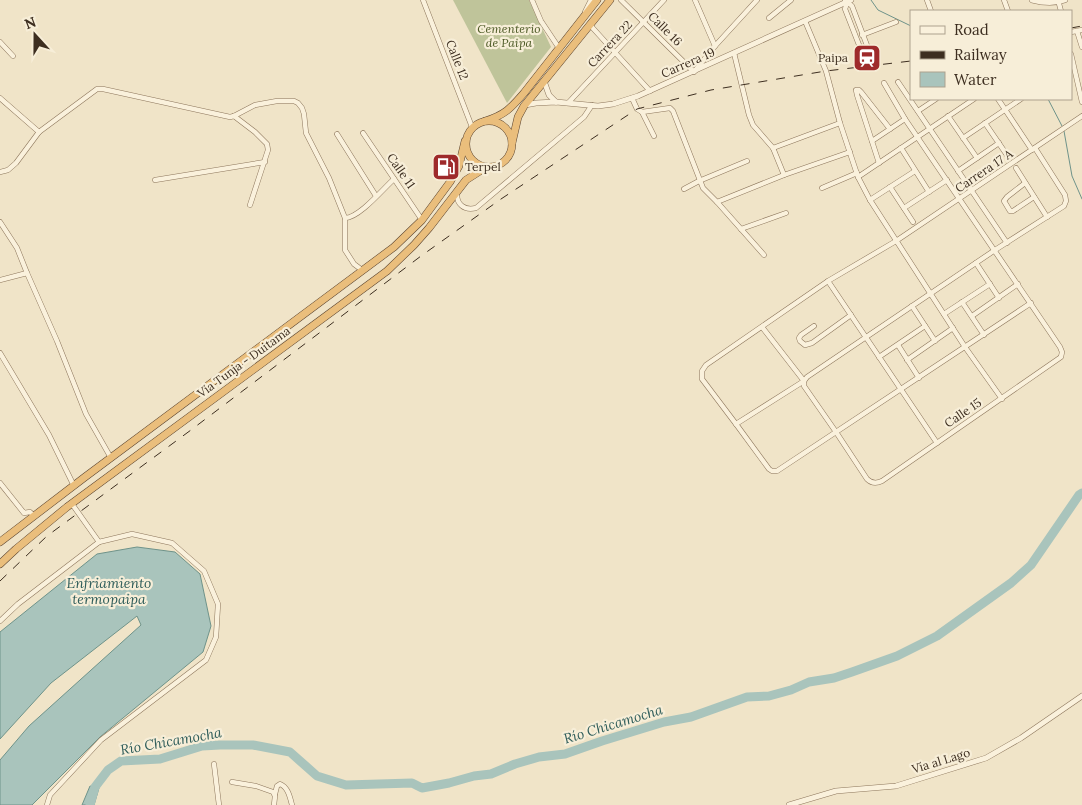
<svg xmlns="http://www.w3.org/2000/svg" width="1082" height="805" font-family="Lora,serif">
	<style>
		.cemetery { fill: #bfc49a }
		.water { fill: #a9c4bc; stroke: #6f938a }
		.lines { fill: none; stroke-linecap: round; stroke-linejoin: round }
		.stream { stroke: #6f938a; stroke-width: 1 }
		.river { stroke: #a9c4bc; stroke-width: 9 }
		.minor-casing { stroke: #8d765c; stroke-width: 5.5 }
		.tertiary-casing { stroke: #8d765c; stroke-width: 6 }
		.trunk-casing { stroke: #5b4430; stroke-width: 8 }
		.minor { stroke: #faf1dc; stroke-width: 4.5 }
		.tertiary { stroke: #faf1dc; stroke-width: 5 }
		.trunk { stroke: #eabe7c; stroke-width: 7 }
		.rail { stroke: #3d2e20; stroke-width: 1; stroke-dasharray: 9 9; stroke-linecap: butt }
		.labels { text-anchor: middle; stroke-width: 4.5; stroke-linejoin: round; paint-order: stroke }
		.park-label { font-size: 12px; font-style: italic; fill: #4d5a26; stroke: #f7eed8 }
		.street-label { font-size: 12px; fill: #3d2e20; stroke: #f7eed8 }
		.poi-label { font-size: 12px; fill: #3d2e20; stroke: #f7eed8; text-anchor: end }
		.water-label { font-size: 14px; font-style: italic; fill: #2f5d5a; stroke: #f7eed8 }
	</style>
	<rect width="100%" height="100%" fill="#f0e4c8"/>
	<polygon class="cemetery" points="453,0 529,0 551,47 507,103"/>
	<g class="water">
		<polygon points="137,547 175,552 200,574 211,626 203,652 100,737 32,805 0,805 0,760 29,726 141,625 137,616 51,683 0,739 0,632 97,554"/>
		<polygon points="90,786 99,788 94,805 82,805"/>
	</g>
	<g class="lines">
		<g class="stream">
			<polyline points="871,0 878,10 911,26"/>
			<polyline points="1048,99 1062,126"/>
			<polyline points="1064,131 1072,176 1082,199"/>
		</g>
		<polyline class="river" points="90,805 95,787 108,770 121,761 160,759 202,746 220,745 253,745 290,752 317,776 346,785 412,783 422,788 449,783 474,776 491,774 515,764 539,757 565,754 602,741 664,722 691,717 747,697 769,696 791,690 809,682 834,678 852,672 897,656 937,636 1011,583 1031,565 1079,495 1082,493"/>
		<defs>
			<g id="minor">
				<polyline points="423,0 472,127"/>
				<polyline points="532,0 541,21 559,48"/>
				<polyline points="621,0 694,72 715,46 757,0"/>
				<polyline points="695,0 715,46"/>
				<polyline points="845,0 852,6 868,48 868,50 863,52 861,50 845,9 847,3"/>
				<polyline points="927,0 931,11"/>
				<polyline points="1004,0 1008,11"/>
				<polyline points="1058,0 1061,11"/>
				<polyline points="585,12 591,0"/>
				<polyline points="769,18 791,0"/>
				<polyline points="805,21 826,71 840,123 858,177 870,200 965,347 1002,399"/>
				<polyline points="590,25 650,91"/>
				<polyline points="1077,31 1082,47"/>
				<polyline points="1071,32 1082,30"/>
				<polyline points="862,35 896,22"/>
				<polyline points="0,42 13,56"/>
				<polyline points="734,53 749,115 753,125 773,148 784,175"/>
				<polyline points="1071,54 1082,102"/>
				<polyline points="898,82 1007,243"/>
				<polyline points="0,98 39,132"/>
				<polyline points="632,98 637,109 642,112 654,136"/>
				<polyline points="998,99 1032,150"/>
				<polyline points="569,102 664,0"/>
				<polyline points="918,111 936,99"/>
				<polyline points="642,112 670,108 673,111 703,188 717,202 764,255"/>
				<polyline points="234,116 255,132 267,144 268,150 250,205"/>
				<polyline points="948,116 977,158"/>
				<polyline points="985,123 1009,158"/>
				<polyline points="363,133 422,220"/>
				<polyline points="337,134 376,196"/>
				<polyline points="963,138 1021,99"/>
				<polyline points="872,141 905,119"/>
				<polyline points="773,148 840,123"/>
				<polyline points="901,148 929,192"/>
				<polyline points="879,163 857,95 856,90 859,90 861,92 890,129"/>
				<polyline points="1016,168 1047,217"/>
				<polyline points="958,171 999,143"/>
				<polyline points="0,172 8,170 16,163 39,132 93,92 97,89 103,89 230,117 234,116 255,105 277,101 294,101 298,103 302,108 304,114 306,133 329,178 345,218 345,250 354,264 362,270"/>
				<polyline points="858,177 974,99"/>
				<polyline points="155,180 265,162"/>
				<polyline points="1025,183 1007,197 1004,201 1010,211 1013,211 1034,197"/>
				<polyline points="890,187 913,222"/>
				<polyline points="822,188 857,173"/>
				<polyline points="684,189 699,181 747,161"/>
				<path d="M 457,192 C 456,204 464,211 476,208 L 584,117 L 592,105"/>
				<polyline points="870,200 915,171"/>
				<polyline points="717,202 784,175 850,152"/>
				<polyline points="904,208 947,180"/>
				<path d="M 345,218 C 359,218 383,189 394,179"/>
				<polyline points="0,222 17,248 27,273 57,341 86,414 111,458"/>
				<polyline points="741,229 786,213"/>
				<polyline points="976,263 999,298"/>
				<polyline points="0,280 27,273"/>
				<polyline points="828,281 937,443"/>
				<polyline points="962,302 984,335"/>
				<polyline points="1031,303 777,471 772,471 769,469 736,424 702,379 702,371 706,365 828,281 896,241 1082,116"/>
				<polyline points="912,306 935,341"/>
				<polyline points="944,314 990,284"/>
				<polyline points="972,316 1018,284"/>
				<polyline points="814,326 801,335 799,338 800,341 805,345 812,343 851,315"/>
				<path d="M 762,327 L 804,381 L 804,386 L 836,432 L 867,479 C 871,483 876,484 882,481 L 1061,357 L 1062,352 L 1060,347 L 905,119 L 884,83"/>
				<polyline points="898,345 919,378"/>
				<polyline points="0,353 49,435 74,486"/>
				<polyline points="879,357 925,326"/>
				<polyline points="907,360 953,328"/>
				<polyline points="736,424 804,381 807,377 995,250 1064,206 1066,201 1065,195 1035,148"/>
				<polyline points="0,483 24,513 30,512 34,516"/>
				<polyline points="72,504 99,542"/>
				<polyline points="0,621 18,604 99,542 132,534 172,543 204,571 218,604 216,637 206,660 101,740 50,795 47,805"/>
				<polyline points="214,764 219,805"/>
				<polyline points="232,782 256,786 273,792 275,796 274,805"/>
				<path d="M 275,794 L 277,786 L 280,784 C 288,787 290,797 292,805"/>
			</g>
			<g id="tertiary">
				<path d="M 1032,0 C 1043,3 1054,4 1065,0"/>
				<polyline points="544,81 549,95 556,102"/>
				<polyline points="525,105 536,103 556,102 598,106 613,104 638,96 851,0"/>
				<polyline points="789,805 836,791 896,786 986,758 1021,738 1082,696"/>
			</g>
			<g id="trunk">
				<circle cx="489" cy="144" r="23"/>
				<path d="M 485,121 C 505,115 511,108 524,93 L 597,0"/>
				<polyline points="512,143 518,117 524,106 610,0"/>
				<polyline points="0,542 85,477 394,247 422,220 450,182 459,166 465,141"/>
				<polyline points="0,564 16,549 67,507 387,271 414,245 429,228 466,180 480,171 489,168"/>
			</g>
		</defs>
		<use href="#minor" class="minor-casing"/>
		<use href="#tertiary" class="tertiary-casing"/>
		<use href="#trunk" class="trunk-casing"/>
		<use href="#minor" class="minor"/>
		<use href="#tertiary" class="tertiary"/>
		<use href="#trunk" class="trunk"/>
		<g class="rail">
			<polyline points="1071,28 1082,26"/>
			<polyline points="0,581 47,536 191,430 421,256 501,199 637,109 711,90 826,71 911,61"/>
		</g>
	</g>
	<defs>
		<symbol id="station-square" viewBox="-11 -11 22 22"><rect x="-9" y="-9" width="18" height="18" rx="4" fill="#9e2a2b" stroke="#f7eed8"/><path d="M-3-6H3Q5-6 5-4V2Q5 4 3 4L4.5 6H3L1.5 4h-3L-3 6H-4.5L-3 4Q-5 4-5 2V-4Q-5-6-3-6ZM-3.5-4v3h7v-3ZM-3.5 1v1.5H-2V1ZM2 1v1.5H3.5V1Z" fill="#fff"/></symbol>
		<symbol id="fuel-square" viewBox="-11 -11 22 22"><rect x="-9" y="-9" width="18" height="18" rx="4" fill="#9e2a2b" stroke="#f7eed8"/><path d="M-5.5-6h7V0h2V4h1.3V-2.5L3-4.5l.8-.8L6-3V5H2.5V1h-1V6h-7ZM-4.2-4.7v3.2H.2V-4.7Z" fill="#fff"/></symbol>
	</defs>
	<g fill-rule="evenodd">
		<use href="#station-square" x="851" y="42" width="32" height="32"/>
		<use href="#fuel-square" x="430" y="151" width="32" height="32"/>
	</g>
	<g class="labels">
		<g class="park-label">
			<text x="509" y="33">Cementerio<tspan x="509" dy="14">de Paipa</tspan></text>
		</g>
		<g class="street-label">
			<text transform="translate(665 29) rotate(45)" y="4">Calle 16</text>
			<text transform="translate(610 44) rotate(-47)" y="4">Carrera 22</text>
			<text transform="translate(457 60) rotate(69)" y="4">Calle 12</text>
			<text transform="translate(688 63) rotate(-24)" y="4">Carrera 19</text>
			<text transform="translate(401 171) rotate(55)" y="4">Calle 11</text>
			<text transform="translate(984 171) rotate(-34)" y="4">Carrera 17 A</text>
			<text transform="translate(244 362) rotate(-36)" y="4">Vía Tunja - Duitama</text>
			<text transform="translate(963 413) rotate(-34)" y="4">Calle 15</text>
			<text transform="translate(941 761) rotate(-17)" y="4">Vía al Lago</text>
		</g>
		<g class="poi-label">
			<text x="848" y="62">Paipa</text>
			<text x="465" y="171" text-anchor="start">Terpel</text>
		</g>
		<g class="water-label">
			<text x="109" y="588">Enfriamiento<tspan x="109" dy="16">termopaipa</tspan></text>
			<text transform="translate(613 724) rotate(-17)" y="5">Río Chicamocha</text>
			<text transform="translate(171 741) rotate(-10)" y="5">Río Chicamocha</text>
		</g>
	</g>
	<rect x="910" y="10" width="162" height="90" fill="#f7eed8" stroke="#ada18e"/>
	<rect x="920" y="26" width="25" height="8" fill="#faf1dc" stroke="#ada18e"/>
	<text x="954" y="35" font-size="15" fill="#3d2e20">Road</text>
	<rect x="920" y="51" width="25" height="8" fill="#3d2e20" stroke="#ada18e"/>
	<text x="954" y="60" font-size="15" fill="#3d2e20">Railway</text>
	<rect x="920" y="72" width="25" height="15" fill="#a9c4bc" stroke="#ada18e"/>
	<text x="954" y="85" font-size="15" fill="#3d2e20">Water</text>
	<g transform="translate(35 35) rotate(339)" stroke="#f7eed8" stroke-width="4" paint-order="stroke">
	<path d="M0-4L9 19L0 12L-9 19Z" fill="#3d2e20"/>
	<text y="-8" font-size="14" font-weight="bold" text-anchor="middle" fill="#3d2e20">N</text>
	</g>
</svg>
